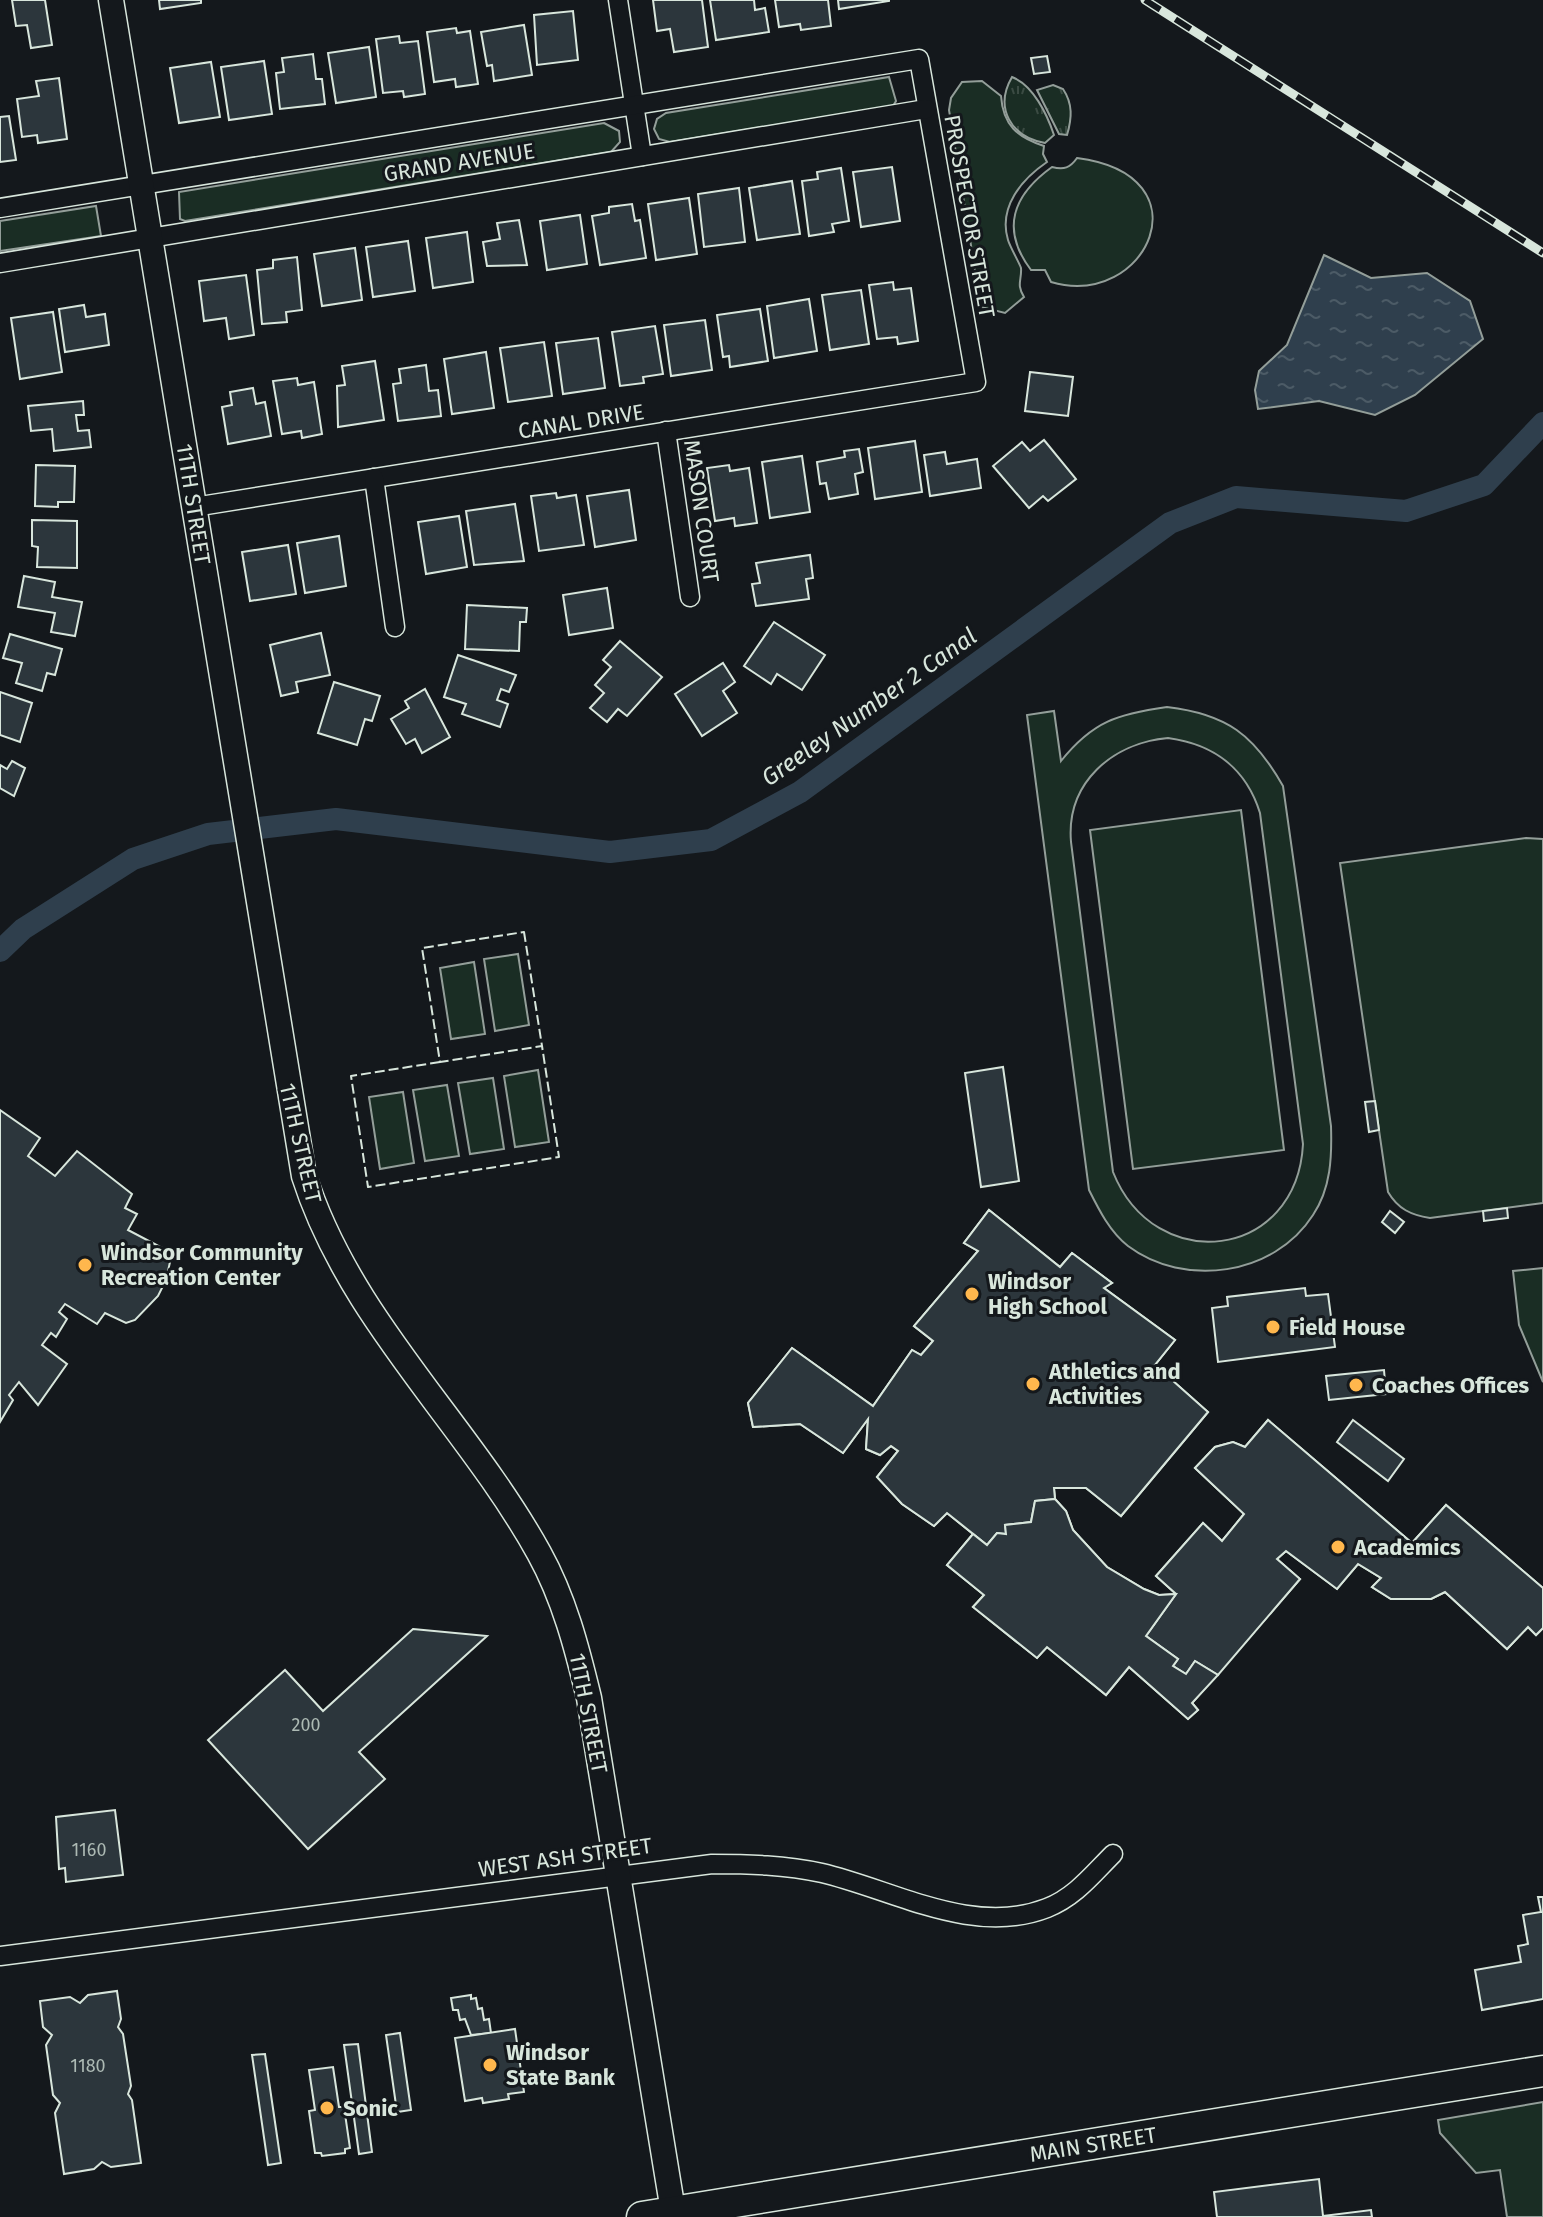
<svg xmlns="http://www.w3.org/2000/svg" width="1543" height="2217" font-family="'Fira Sans',sans-serif">
	<style>
		.green { fill: #1a2d24; stroke: #939e99; stroke-width: 2; fill-rule: evenodd }
		.park { fill: url(#park-tufts); stroke: #939e99; stroke-width: 2 }
		.water { fill: url(#water-ripples); stroke: #939e99; stroke-width: 2 }
		.lines { fill: none; stroke-linecap: round; stroke-linejoin: round }
		.canal { stroke: #2f3f4d; stroke-width: 22 }
		.building { fill: #2c363c; stroke: #d8e6dc; stroke-width: 2 }
		.minor-casing { stroke: #d8e6dc; stroke-width: 21 }
		.tertiary-casing { stroke: #d8e6dc; stroke-width: 27 }
		.primary-casing { stroke: #d8e6dc; stroke-width: 33 }
		.minor { stroke: #14181c; stroke-width: 18 }
		.tertiary { stroke: #14181c; stroke-width: 24 }
		.primary { stroke: #14181c; stroke-width: 30 }
		.rail-casing { stroke: #d8e6dc; stroke-width: 9 }
		.rail { stroke: #14181c; stroke-width: 6; stroke-dasharray: 18; stroke-linecap: butt }
		.fence { stroke: #d8e6dc; stroke-width: 2; stroke-dasharray: 10 4; stroke-linecap: butt }
		.poi-dot { fill: #ffb74d; stroke: #14181c; stroke-width: 3 }
		.labels { text-anchor: middle; stroke-width: 6; stroke-linejoin: round; paint-order: stroke }
		.number-label { font-size: 18px; fill: #adbab4 }
		.street-label { font-size: 22px; fill: #d8e6dc; stroke: #14181c }
		.poi-label { font-size: 22px; font-weight: bold; fill: #d8e6dc; stroke: #14181c; text-anchor: start }
		.water-label { font-size: 24px; font-style: italic; fill: #d8e6dc; stroke: #14181c }
	</style>
	<defs>
		<pattern id="park-tufts" width="24" height="20" patternUnits="userSpaceOnUse" patternTransform="scale(2)"><rect width="24" height="20" fill="#1a2d24"/><path d="M3 7l-1-3M5 7V3M7 7l1-3M15 17l-1-3M17 17v-4M19 17l1-3" fill="none" stroke="#3b4b43"/></pattern>
		<pattern id="water-ripples" width="26" height="14" patternUnits="userSpaceOnUse" patternTransform="scale(2)"><rect width="26" height="14" fill="#2f3f4d"/><path d="M2 4q2-2 4 0t4 0M15 11q2-2 4 0t4 0" fill="none" stroke="#4c5b66"/></pattern>
	</defs>
	<rect width="100%" height="100%" fill="#14181c"/>
	<g class="green">
		<polygon points="889,77 896,101 893,106 670,142 659,139 654,129 657,119 666,113"/>
		<path d="M 982,81 L 1001,96 C 1003,125 1017,137 1044,146 L 1043,154 L 1047,162 C 1022,179 998,207 1008,240 C 1010,247 1020,264 1021,268 C 1022,280 1016,284 1024,297 L 1005,313 L 981,307 L 949,110 L 951,98 L 962,82 Z"/>
		<polygon points="604,123 619,131 620,142 611,152 185,221 180,219 179,192"/>
		<path d="M 1077,158 C 1209,175 1147,310 1051,282 L 1045,270 L 1031,270 C 1000,229 1013,195 1052,167 C 1064,170 1070,168 1077,158 Z"/>
		<polygon points="96,206 101,236 0,251 0,221"/>
		<path d="M 1167,707 C 1227,714 1254,735 1283,786 L 1331,1126 C 1332,1157 1331,1188 1313,1215 C 1274,1276 1184,1288 1128,1246 C 1110,1232 1099,1210 1089,1190 L 1027,715 L 1054,711 L 1061,761 C 1093,721 1118,714 1167,707 ZM 1168,738 C 1213,744 1246,768 1260,813 L 1303,1144 C 1297,1260 1155,1277 1113,1172 L 1071,842 C 1066,783 1112,743 1168,738 Z"/>
		<polygon points="1241,810 1284,1150 1133,1169 1090,830"/>
		<path d="M 1526,838 L 1543,839 L 1543,1203 L 1430,1218 C 1411,1215 1398,1209 1388,1192 L 1340,863 Z"/>
		<polygon points="518,954 529,1025 495,1031 484,959"/>
		<polygon points="474,962 485,1034 451,1039 440,968"/>
		<polygon points="538,1070 549,1142 515,1147 504,1076"/>
		<polygon points="493,1078 504,1149 470,1154 458,1083"/>
		<polygon points="447,1085 459,1156 425,1161 413,1090"/>
		<polygon points="403,1092 414,1163 380,1169 369,1097"/>
		<polygon points="1543,1268 1543,1382 1519,1325 1513,1271"/>
		<polygon points="1543,2102 1543,2217 1507,2217 1500,2170 1476,2173 1440,2133 1438,2120"/>
	</g>
	<g class="park">
		<path d="M 1012,77 C 1033,85 1047,114 1054,135 L 1045,143 C 1011,137 994,108 1012,77 Z"/>
		<path d="M 1053,85 L 1063,89 C 1073,104 1072,118 1067,135 L 1059,134 L 1037,90 Z"/>
	</g>
	<polygon class="water" points="1324,255 1371,278 1427,273 1470,301 1483,339 1415,395 1375,415 1319,401 1258,409 1255,390 1259,371 1287,345"/>
	<g class="lines">
		<polyline class="canal" points="0,951 23,929 133,859 208,834 336,819 610,852 711,840 800,792 1170,523 1236,497 1406,511 1484,485 1543,423"/>
	</g>
	<g class="building">
		<polygon points="12,0 45,0 52,45 31,48 27,25 16,26"/>
		<polygon points="159,0 201,0 201,3 160,9"/>
		<polygon points="653,0 702,0 708,47 674,52 670,29 657,31"/>
		<polygon points="710,0 754,0 755,10 765,8 769,32 716,40"/>
		<polygon points="775,0 828,0 831,26 801,30 800,24 779,27"/>
		<polygon points="838,0 889,0 889,1 839,9"/>
		<polygon points="573,11 578,60 537,65 534,15"/>
		<polygon points="524,25 532,75 494,81 492,65 487,66 481,32"/>
		<polygon points="456,28 457,33 470,31 478,84 456,87 455,79 434,82 427,32"/>
		<polygon points="399,36 400,43 418,41 425,94 404,97 403,91 383,93 376,39"/>
		<polygon points="369,47 376,97 336,103 328,53"/>
		<polygon points="313,54 316,79 322,79 325,104 280,109 276,73 284,72 282,58"/>
		<polygon points="1047,56 1050,72 1034,74 1031,58"/>
		<polygon points="264,61 272,114 229,120 221,67"/>
		<polygon points="211,62 220,117 179,123 170,68"/>
		<polygon points="59,78 67,139 38,143 37,135 22,137 17,99 39,96 36,81"/>
		<polygon points="9,116 16,160 0,162 0,117"/>
		<polygon points="892,167 900,221 861,227 853,172"/>
		<polygon points="841,168 849,221 832,224 834,232 809,236 802,181 818,179 817,172"/>
		<polygon points="792,181 800,234 757,240 749,188"/>
		<polygon points="739,188 745,242 704,247 698,194"/>
		<polygon points="689,198 697,254 656,260 648,204"/>
		<polygon points="632,204 635,221 640,220 646,258 600,265 592,216 609,213 609,207"/>
		<polygon points="580,215 587,264 547,270 540,221"/>
		<polygon points="519,220 527,265 487,266 483,242 500,239 497,223"/>
		<polygon points="467,232 473,282 433,288 426,238"/>
		<polygon points="408,241 415,291 373,297 366,247"/>
		<polygon points="355,248 362,300 322,306 314,254"/>
		<polygon points="297,257 302,310 286,312 287,322 262,324 257,270 273,268 273,260"/>
		<polygon points="246,275 254,335 229,339 226,318 204,321 199,281"/>
		<polygon points="893,282 894,290 911,288 918,341 898,344 897,337 877,339 869,285"/>
		<polygon points="861,290 869,344 830,350 822,295"/>
		<polygon points="809,299 817,351 774,358 767,306"/>
		<polygon points="84,305 86,317 105,314 109,345 65,352 59,309"/>
		<polygon points="760,309 768,361 730,367 729,356 723,357 717,315"/>
		<polygon points="53,312 62,372 20,379 11,318"/>
		<polygon points="705,320 712,370 671,376 664,325"/>
		<polygon points="655,326 663,374 643,377 644,383 620,386 612,332"/>
		<polygon points="598,338 605,388 563,394 556,343"/>
		<polygon points="544,342 552,396 508,402 500,348"/>
		<polygon points="486,352 494,408 452,414 444,359"/>
		<polygon points="375,361 384,420 338,427 337,386 345,385 342,366"/>
		<polygon points="426,365 429,391 438,390 441,416 398,421 393,384 401,383 399,369"/>
		<polygon points="1030,372 1073,377 1068,416 1025,411"/>
		<polygon points="297,378 298,385 314,382 322,434 302,438 301,431 282,434 273,381"/>
		<polygon points="253,388 256,404 265,402 271,436 228,444 222,407 232,405 230,392"/>
		<polygon points="83,401 84,415 76,415 78,431 89,430 91,447 54,451 52,429 31,431 28,406"/>
		<polygon points="1044,440 1076,479 1048,501 1043,496 1029,508 993,466 1022,442 1030,451"/>
		<polygon points="915,441 922,492 875,499 868,448"/>
		<polygon points="859,449 863,472 855,474 858,494 829,499 826,483 820,484 817,462 845,457 844,451"/>
		<polygon points="945,452 947,464 977,459 981,488 930,496 924,455"/>
		<polygon points="802,456 810,512 770,518 762,462"/>
		<polygon points="36,465 75,466 74,502 58,502 58,507 35,506"/>
		<polygon points="729,465 730,471 749,468 757,523 735,526 734,518 715,521 707,468"/>
		<polygon points="629,490 636,540 595,547 587,496"/>
		<polygon points="556,493 557,498 576,495 584,545 539,551 531,496"/>
		<polygon points="515,504 524,561 474,565 466,511"/>
		<polygon points="459,516 467,567 426,574 418,522"/>
		<polygon points="32,520 77,521 77,568 37,567 38,547 32,546"/>
		<polygon points="339,536 346,586 305,593 297,543"/>
		<polygon points="288,545 296,594 250,601 242,552"/>
		<polygon points="810,555 813,578 806,579 809,599 756,606 752,584 760,583 756,563"/>
		<polygon points="24,576 55,582 52,597 82,602 75,636 51,632 55,613 18,607"/>
		<polygon points="607,588 613,628 569,635 563,595"/>
		<polygon points="467,605 527,608 526,622 520,622 519,651 465,649"/>
		<polygon points="774,622 825,655 802,690 777,674 771,684 744,666"/>
		<polygon points="321,633 330,675 296,682 298,692 281,696 270,645"/>
		<polygon points="10,634 62,649 55,675 47,673 42,691 16,683 22,663 3,658"/>
		<polygon points="620,641 662,677 627,716 618,709 607,722 590,708 604,693 595,685 611,667 603,660"/>
		<polygon points="458,655 516,675 509,692 501,689 497,700 508,704 500,727 462,714 466,704 444,697"/>
		<polygon points="723,663 735,682 723,691 737,713 702,736 675,694"/>
		<polygon points="334,682 380,696 372,721 365,719 357,745 318,733"/>
		<polygon points="425,689 450,737 422,753 415,739 406,744 391,719 409,708 405,701"/>
		<polygon points="0,692 32,703 20,742 0,735"/>
		<polygon points="12,761 25,768 14,796 0,788 0,765 7,769"/>
		<polygon points="1003,1067 1019,1181 981,1187 965,1073"/>
		<polygon points="1375,1101 1379,1130 1369,1132 1365,1102"/>
		<polygon points="0,1110 40,1138 28,1156 55,1176 77,1151 132,1194 125,1208 137,1214 128,1230 172,1253 166,1280 158,1296 135,1320 126,1323 105,1313 97,1324 65,1304 59,1312 67,1319 56,1337 51,1333 42,1345 67,1364 38,1405 19,1382 9,1395 13,1400 0,1422"/>
		<polygon points="1507,1208 1508,1218 1484,1221 1483,1211"/>
		<polygon points="989,1210 1060,1267 1072,1253 1112,1283 1104,1288 1175,1340 1155,1365 1208,1412 1121,1516 1086,1488 1054,1488 1055,1499 1066,1511 1073,1530 1107,1567 1144,1589 1159,1595 1176,1594 1156,1576 1203,1523 1222,1541 1244,1514 1195,1468 1215,1447 1233,1442 1245,1447 1268,1420 1412,1543 1446,1505 1543,1588 1543,1628 1536,1635 1528,1627 1507,1649 1445,1592 1431,1599 1391,1599 1372,1587 1381,1578 1358,1564 1337,1589 1286,1551 1277,1559 1300,1579 1192,1703 1198,1710 1188,1719 1129,1667 1106,1695 1047,1647 1037,1658 973,1607 984,1595 947,1565 973,1534 947,1513 934,1526 902,1504 877,1477 898,1451 891,1446 880,1455 866,1449 868,1419 843,1453 800,1424 753,1427 748,1403 792,1348 873,1406 912,1350 921,1355 933,1341 914,1326 978,1251 964,1243"/>
		<polygon points="989,1210 1060,1267 1072,1253 1112,1283 1104,1288 1175,1340 1155,1365 1208,1412 1121,1516 1086,1488 1054,1488 1055,1499 1035,1501 1031,1522 1005,1525 1006,1534 997,1533 987,1545 947,1513 934,1526 902,1504 877,1477 898,1451 891,1446 880,1455 866,1449 868,1419 843,1453 800,1424 753,1427 748,1403 792,1348 873,1406 912,1350 921,1355 933,1341 914,1326 978,1251 964,1243"/>
		<polygon points="1390,1211 1404,1222 1395,1233 1382,1222"/>
		<polygon points="1305,1288 1306,1296 1328,1294 1335,1347 1218,1362 1212,1308 1228,1306 1227,1297"/>
		<polygon points="1384,1370 1386,1394 1329,1400 1326,1376"/>
		<polygon points="1268,1420 1412,1543 1446,1505 1543,1588 1543,1628 1536,1635 1528,1627 1507,1649 1445,1592 1431,1599 1391,1599 1372,1587 1381,1578 1358,1564 1337,1589 1286,1551 1277,1559 1300,1579 1218,1675 1195,1661 1186,1674 1173,1666 1178,1659 1146,1636 1176,1594 1156,1576 1203,1523 1222,1541 1244,1514 1195,1468 1215,1447 1233,1442 1245,1447"/>
		<polygon points="1353,1420 1404,1459 1388,1481 1337,1442"/>
		<polygon points="1055,1499 1066,1511 1073,1530 1107,1567 1144,1589 1159,1595 1176,1594 1146,1636 1178,1659 1173,1666 1186,1674 1195,1661 1218,1675 1192,1703 1198,1710 1188,1719 1129,1667 1106,1695 1047,1647 1037,1658 973,1607 984,1595 947,1565 973,1534 987,1545 997,1533 1006,1534 1005,1525 1031,1522 1035,1501"/>
		<polygon points="413,1629 487,1636 359,1752 385,1779 308,1849 208,1740 285,1670 323,1711"/>
		<polygon points="115,1810 123,1875 66,1882 65,1868 59,1869 56,1817"/>
		<polygon points="1538,1897 1543,1897 1543,1999 1482,2010 1475,1970 1521,1962 1518,1946 1528,1944 1523,1915 1541,1912"/>
		<polygon points="117,1991 121,2019 118,2027 123,2034 131,2086 128,2094 132,2100 141,2163 111,2167 102,2162 94,2169 64,2174 55,2113 60,2103 53,2095 46,2045 52,2035 43,2027 40,2001 70,1997 80,2003 88,1995"/>
		<polygon points="471,1995 471,1999 476,1998 478,2009 482,2008 484,2020 489,2019 491,2033 471,2035 465,2019 460,2020 458,2010 453,2010 451,1998"/>
		<polygon points="515,2029 524,2092 508,2094 509,2099 483,2103 482,2098 465,2101 455,2038"/>
		<polygon points="400,2033 411,2110 397,2112 386,2035"/>
		<polygon points="358,2044 372,2152 359,2154 344,2045"/>
		<polygon points="265,2054 281,2163 268,2165 252,2055"/>
		<polygon points="333,2067 339,2107 344,2107 350,2148 345,2149 345,2153 322,2156 321,2153 315,2153 309,2111 315,2110 309,2070"/>
		<polygon points="1319,2179 1323,2216 1371,2210 1372,2217 1217,2217 1214,2192"/>
	</g>
	<g class="lines">
		<defs>
			<g id="minor">
				<polyline points="618,0 642,156"/>
				<polyline points="0,208 919,59 976,382 194,507"/>
				<polyline points="0,263 926,109"/>
				<polyline points="666,431 690,597"/>
				<polyline points="374,478 395,627"/>
				<path d="M 0,1956 L 712,1864 C 749,1864 785,1865 822,1873 C 894,1890 973,1937 1047,1908 C 1075,1897 1092,1875 1113,1854"/>
			</g>
			<path id="tertiary" d="M 111,0 L 304,1176 C 350,1320 467,1423 539,1553 C 564,1598 577,1648 589,1698 L 674,2217"/>
			<polyline id="primary" points="642,2217 1543,2071"/>
		</defs>
		<use href="#minor" class="minor-casing"/>
		<use href="#tertiary" class="tertiary-casing"/>
		<use href="#primary" class="primary-casing"/>
		<use href="#minor" class="minor"/>
		<use href="#tertiary" class="tertiary"/>
		<use href="#primary" class="primary"/>
		<defs>
			<polyline id="rail" points="1145,0 1543,253"/>
		</defs>
		<use href="#rail" class="rail-casing"/>
		<use href="#rail" class="rail"/>
		<g class="fence">
			<polygon points="524,932 542,1046 440,1062 422,948"/>
			<polyline points="440,1062 351,1076 368,1187 559,1157 542,1046"/>
		</g>
	</g>
	<g class="poi-dot">
		<circle cx="85" cy="1265" r="8"/>
		<circle cx="972" cy="1294" r="8"/>
		<circle cx="1273" cy="1327" r="8"/>
		<circle cx="1033" cy="1384" r="8"/>
		<circle cx="1356" cy="1385" r="8"/>
		<circle cx="1338" cy="1547" r="8"/>
		<circle cx="490" cy="2065" r="8"/>
		<circle cx="327" cy="2108" r="8"/>
	</g>
	<g class="labels">
		<g class="number-label">
			<text x="306" y="1731">200</text>
			<text x="89" y="1856">1160</text>
			<text x="88" y="2072">1180</text>
		</g>
		<g class="street-label">
			<text transform="translate(459 162) rotate(-9)" y="8">GRAND AVENUE</text>
			<text transform="translate(970 216) rotate(80)" y="8">PROSPECTOR STREET</text>
			<text transform="translate(581 421) rotate(-9)" y="8">CANAL DRIVE</text>
			<text transform="translate(194 504) rotate(81)" y="8">11TH STREET</text>
			<text transform="translate(702 511) rotate(82)" y="8">MASON COURT</text>
			<text transform="translate(301 1143) rotate(77)" y="8">11TH STREET</text>
			<text transform="translate(589 1713) rotate(79)" y="8">11TH STREET</text>
			<text transform="translate(565 1857) rotate(-8)" y="8">WEST ASH STREET</text>
			<text transform="translate(1093 2144) rotate(-9)" y="8">MAIN STREET</text>
		</g>
		<g class="poi-label">
			<text x="101" y="1260">Windsor Community<tspan x="101" dy="25">Recreation Center</tspan></text>
			<text x="988" y="1289">Windsor<tspan x="988" dy="25">High School</tspan></text>
			<text x="1289" y="1335">Field House</text>
			<text x="1049" y="1379">Athletics and<tspan x="1049" dy="25">Activities</tspan></text>
			<text x="1372" y="1393">Coaches Offices</text>
			<text x="1354" y="1555">Academics</text>
			<text x="506" y="2060">Windsor<tspan x="506" dy="25">State Bank</tspan></text>
			<text x="343" y="2116">Sonic</text>
		</g>
		<g class="water-label">
			<text transform="translate(869 707) rotate(-35)" y="8">Greeley Number 2 Canal</text>
		</g>
	</g>
</svg>
